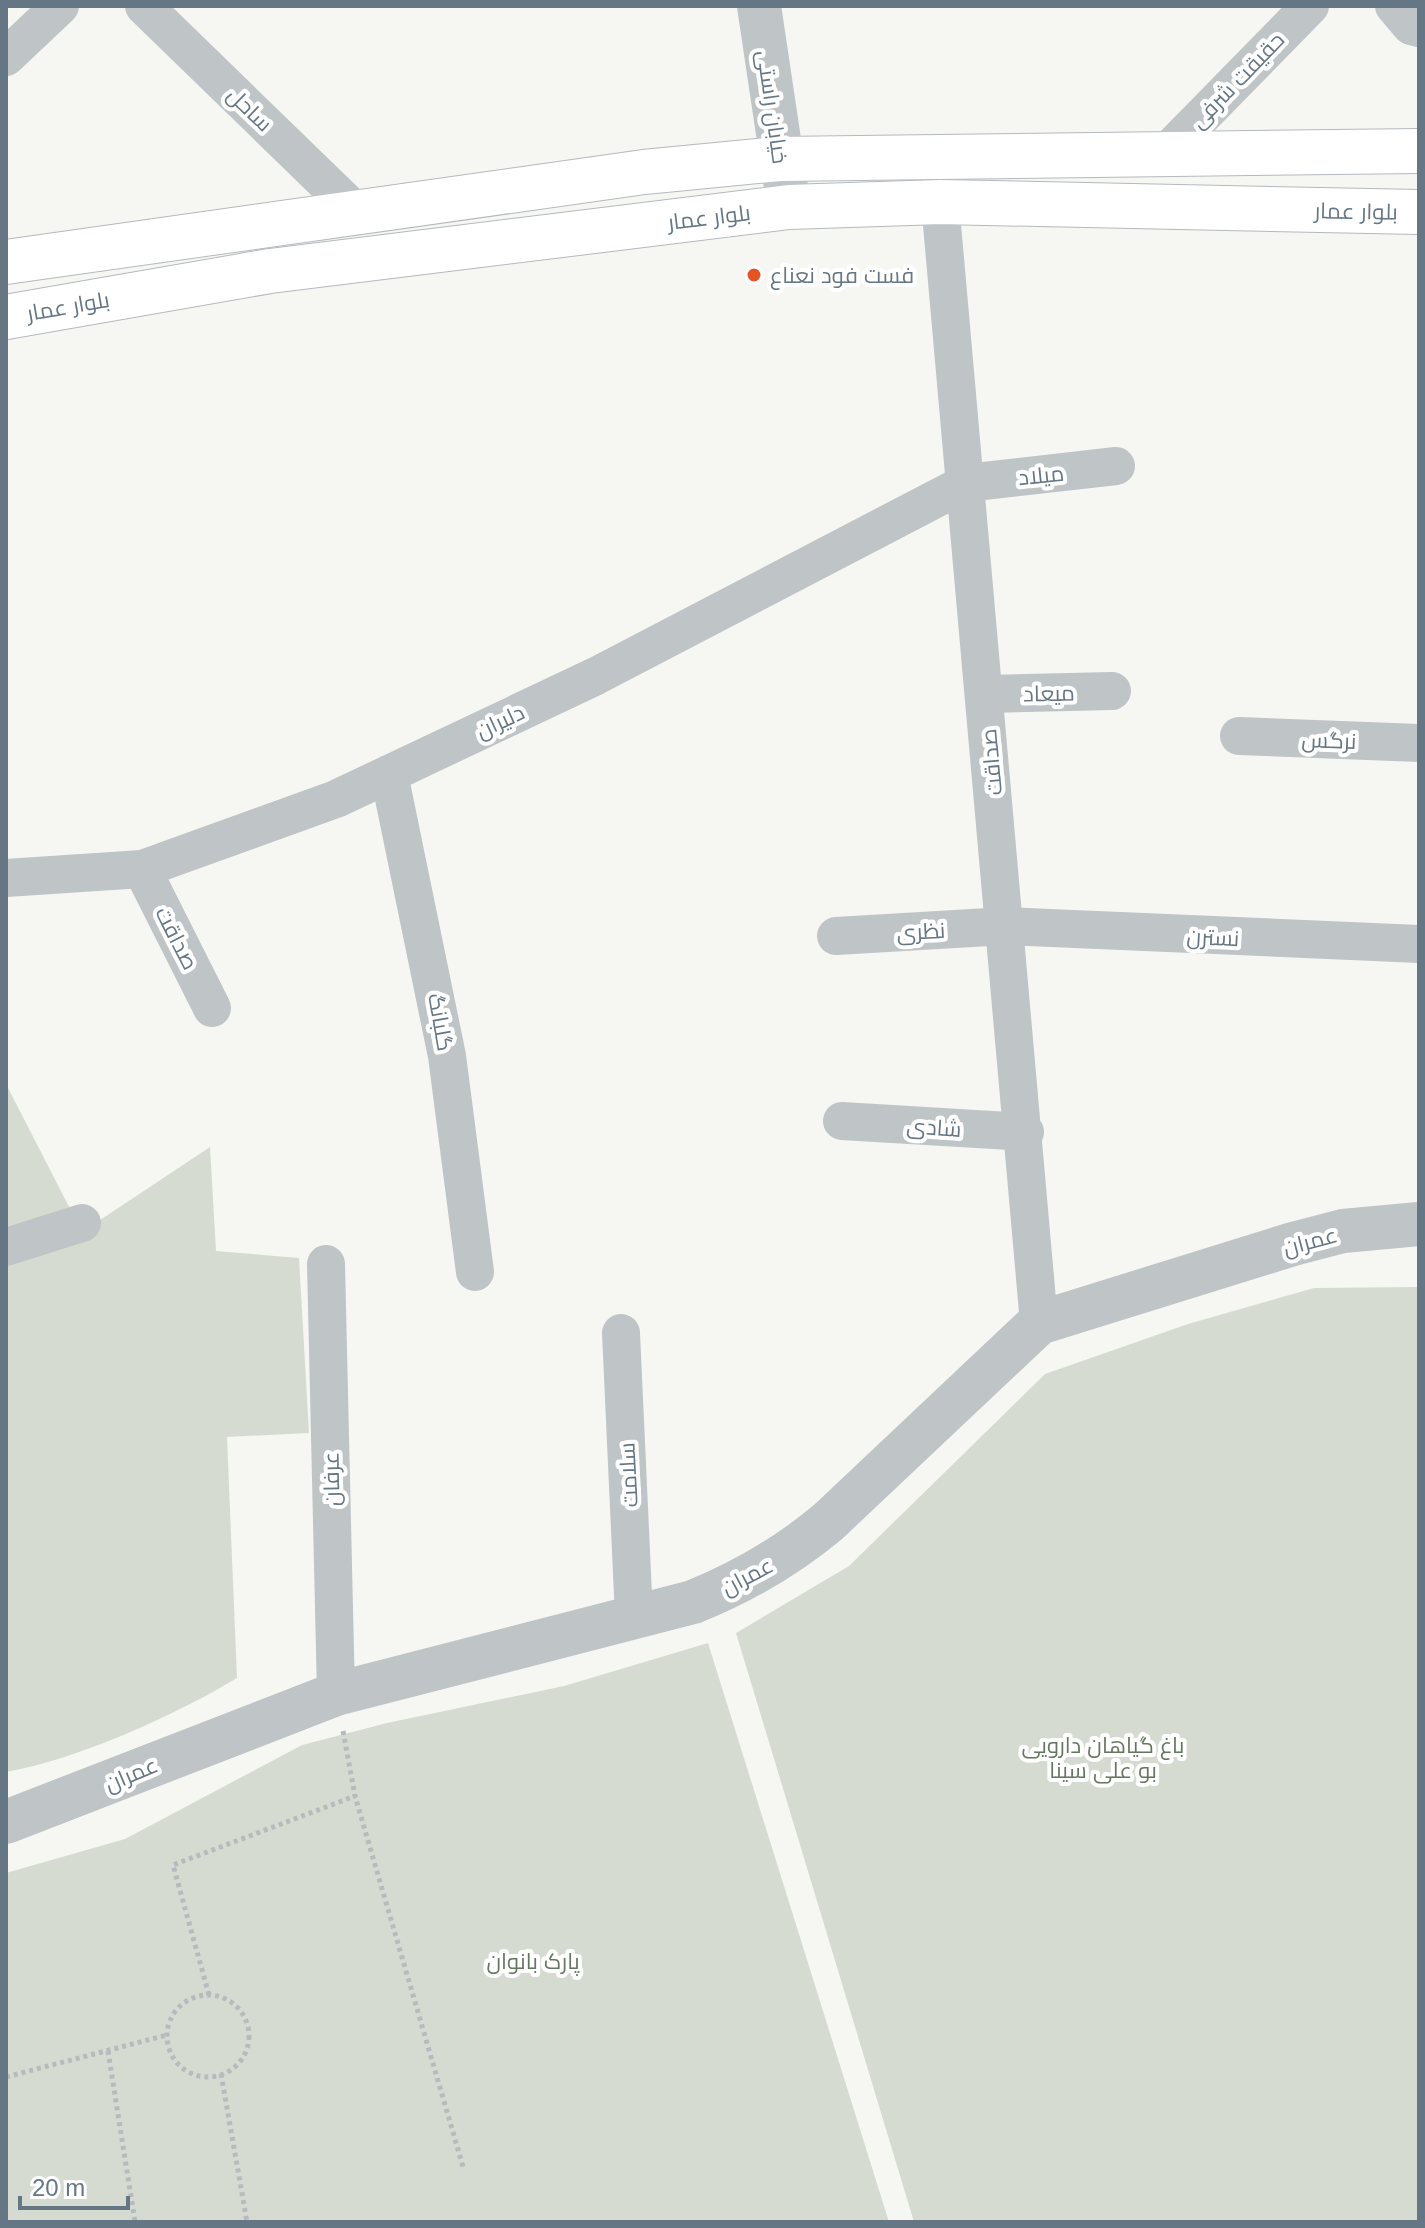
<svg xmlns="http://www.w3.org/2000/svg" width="1425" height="2228" font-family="Helvetica,Cairo,sans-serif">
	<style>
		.green { fill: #d6dbd2 }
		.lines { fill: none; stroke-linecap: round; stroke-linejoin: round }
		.secondary-casing { stroke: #b4b9be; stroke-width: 46 }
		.path { stroke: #b7bbbe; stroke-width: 5; stroke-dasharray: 4 4; stroke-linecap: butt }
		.minor { stroke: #bfc4c7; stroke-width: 38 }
		.tertiary { stroke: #bfc4c7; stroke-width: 44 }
		.secondary { stroke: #fff; stroke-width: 44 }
		.poi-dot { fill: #e55325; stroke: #fff; stroke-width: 3 }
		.labels { text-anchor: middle; stroke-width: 8; stroke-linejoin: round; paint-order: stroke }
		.street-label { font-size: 22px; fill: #657684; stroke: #fff }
		.poi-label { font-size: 22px; fill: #657684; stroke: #fff; text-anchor: start }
		.park-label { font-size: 22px; fill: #657760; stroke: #fff }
	</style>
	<rect width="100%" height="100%" fill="#f6f7f3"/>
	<g class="green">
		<path d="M 6,1084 L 82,1232 L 210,1147 L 216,1251 L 299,1258 L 309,1433 L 227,1437 L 237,1678 C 176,1715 76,1760 6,1772 Z"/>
		<polygon points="1419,1287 1419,2222 914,2222 736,1633 849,1566 1045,1374 1188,1324 1314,1288"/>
		<polygon points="708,1643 889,2222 6,2222 6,1873 125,1839 302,1745 387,1723 564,1686"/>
	</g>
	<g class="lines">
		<defs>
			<g id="secondary">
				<polyline points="6,262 644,172 779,159 1419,151"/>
				<polyline points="6,317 270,271 789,207 940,202 1419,212"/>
			</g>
		</defs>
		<use href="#secondary" class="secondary-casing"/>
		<g class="path">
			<polyline points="343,1731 355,1796 464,2170"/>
			<polyline points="209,1995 173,1865 355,1796"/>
			<circle cx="208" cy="2036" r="41"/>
			<polyline points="108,2051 135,2222"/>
			<polyline points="221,2074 247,2222"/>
			<polyline points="6,2077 167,2035"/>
		</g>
		<g class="minor">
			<polyline points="144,6 356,212"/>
			<polyline points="1394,6 1411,26 1419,28"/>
			<polyline points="6,57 60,6"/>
			<polyline points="1165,154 1310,6"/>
			<polyline points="940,202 1039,1323"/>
			<polyline points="985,694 1112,691"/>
			<polyline points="1239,736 1419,743"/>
			<polyline points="389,774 447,1056 475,1272"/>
			<polyline points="142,869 212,1008"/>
			<polyline points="6,878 142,869 336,799 596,676 966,483 1116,466"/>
			<polyline points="836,936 1006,926 1419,944"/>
			<polyline points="842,1121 1025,1132"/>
			<polyline points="6,1247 82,1223"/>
			<polyline points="326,1264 336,1694"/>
			<polyline points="621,1333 634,1617"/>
		</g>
		<g class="tertiary">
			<polyline points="759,6 789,207"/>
			<path d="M 6,1822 L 336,1694 L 693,1602 C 743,1582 786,1557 828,1522 L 1039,1323 L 1293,1244 L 1343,1231 L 1419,1224"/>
		</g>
		<use href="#secondary" class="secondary"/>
	</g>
	<circle class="poi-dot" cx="754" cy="275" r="8"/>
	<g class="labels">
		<g class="street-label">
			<text transform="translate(1237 80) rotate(-46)" y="8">حقیقت شرفی</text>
			<text transform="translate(773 107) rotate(82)" y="8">خیابان راستی</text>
			<text transform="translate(250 109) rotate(44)" y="8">ساحل</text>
			<text transform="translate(1356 211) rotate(1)" y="8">بلوار عمار</text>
			<text transform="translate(709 217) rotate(-7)" y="8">بلوار عمار</text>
			<text transform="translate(68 306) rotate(-10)" y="8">بلوار عمار</text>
			<text transform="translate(1041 475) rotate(-6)" y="8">میلاد</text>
			<text transform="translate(1049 693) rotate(-1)" y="8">میعاد</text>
			<text transform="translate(500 721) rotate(-25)" y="8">دلیران</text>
			<text transform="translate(1329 740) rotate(2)" y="8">نرگس</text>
			<text transform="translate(991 762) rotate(-95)" y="8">صداقت</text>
			<text transform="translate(921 931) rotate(-3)" y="8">نظری</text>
			<text transform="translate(1213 937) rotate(3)" y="8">نسترن</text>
			<text transform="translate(177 938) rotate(63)" y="8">صداقت</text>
			<text transform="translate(441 1022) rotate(80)" y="8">گلبانگ</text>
			<text transform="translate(934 1127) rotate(4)" y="8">شادی</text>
			<text transform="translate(1310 1241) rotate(-15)" y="8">عمران</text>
			<text transform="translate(628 1475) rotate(-93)" y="8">سلامت</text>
			<text transform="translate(331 1479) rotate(-91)" y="8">عرفان</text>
			<text transform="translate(747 1576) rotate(-28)" y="8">عمران</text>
			<text transform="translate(131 1774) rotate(-23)" y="8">عمران</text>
		</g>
		<g class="poi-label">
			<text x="770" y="283">فست فود نعناع</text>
		</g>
		<g class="park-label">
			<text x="1103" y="1753">باغ گیاهان دارویی<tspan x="1103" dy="25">بو علی سینا</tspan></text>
			<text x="533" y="1969">پارک بانوان</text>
		</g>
	</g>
	<rect width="1425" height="2228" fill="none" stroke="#657684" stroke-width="16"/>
	<path d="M20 2196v12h108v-12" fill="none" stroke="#657684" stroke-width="4"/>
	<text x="32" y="2196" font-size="24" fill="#657684" stroke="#ffffff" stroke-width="6" paint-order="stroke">20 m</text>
</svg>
